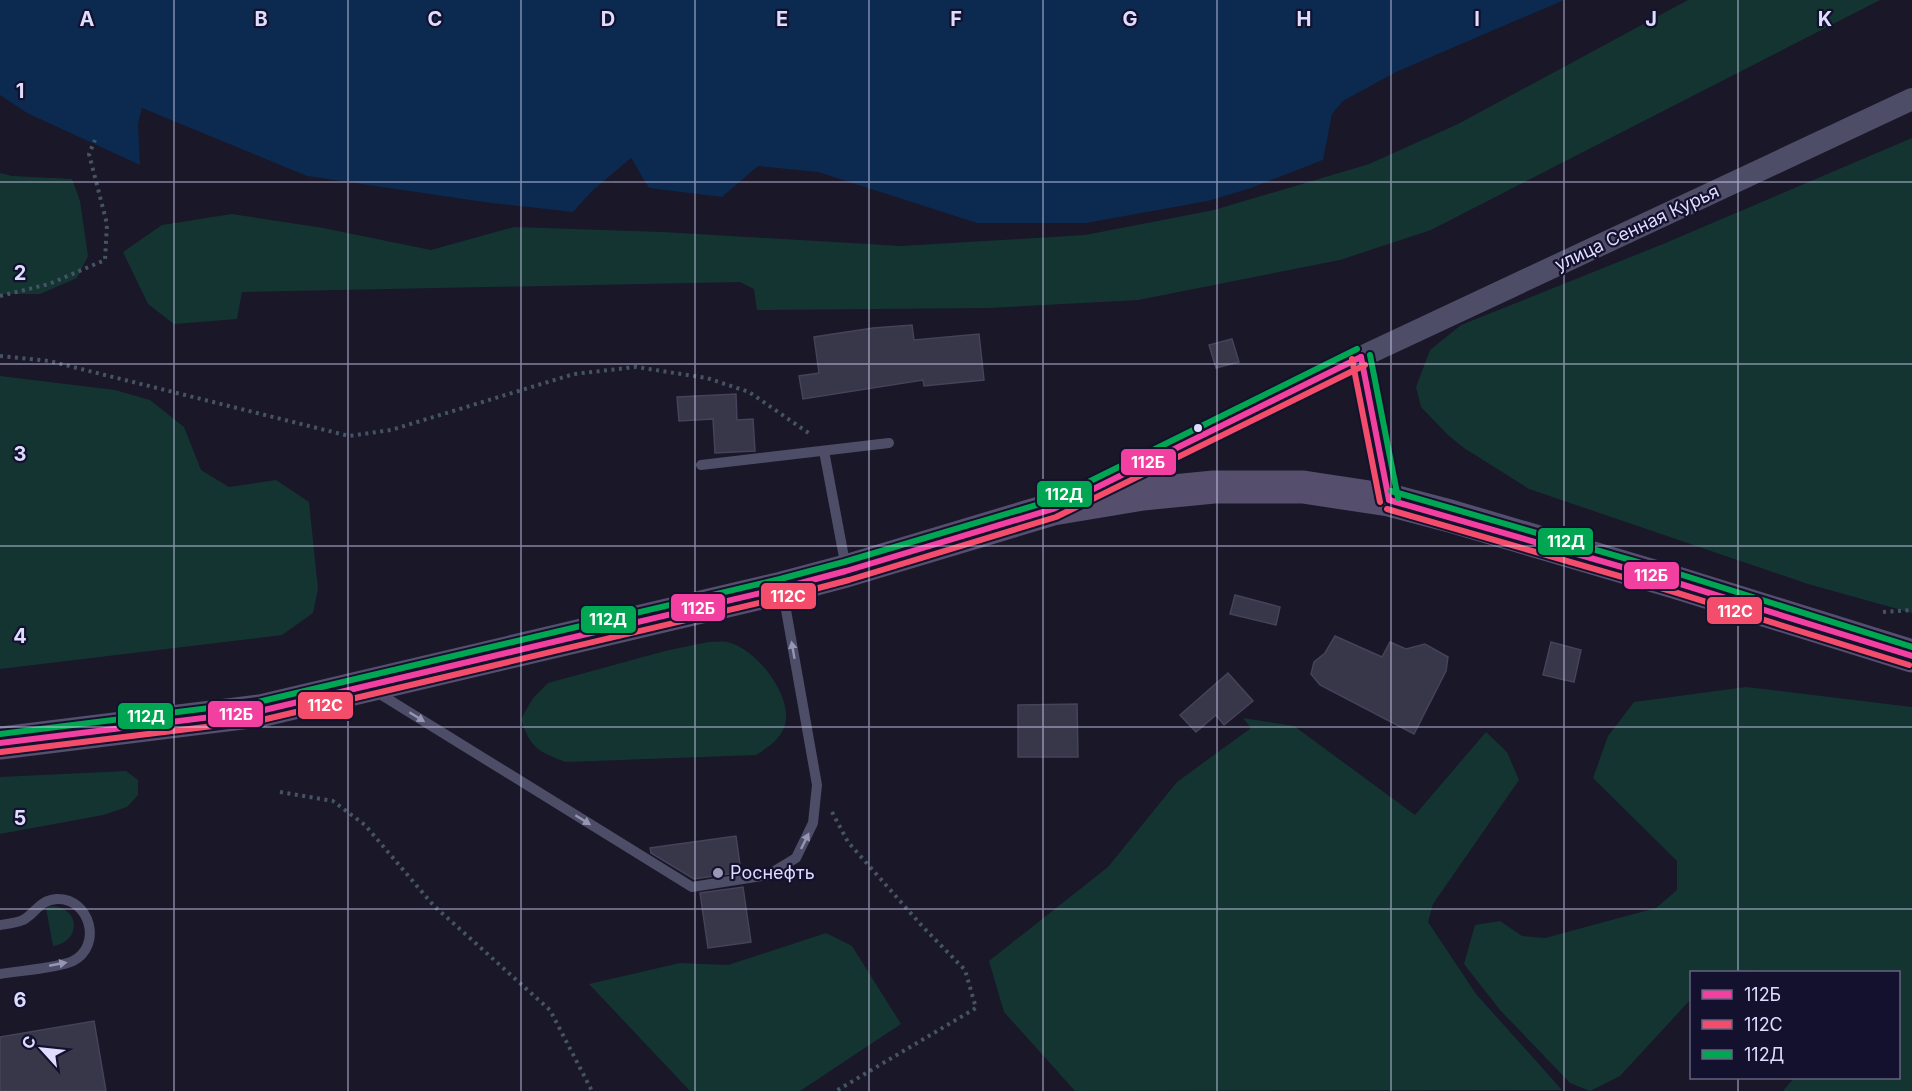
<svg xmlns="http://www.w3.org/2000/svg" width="1912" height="1091" font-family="Inter,sans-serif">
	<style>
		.green { fill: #143432 }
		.water { fill: #0c294f }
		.building { fill: #383649; stroke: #45425a; stroke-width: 1.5 }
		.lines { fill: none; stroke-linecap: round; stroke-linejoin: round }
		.path { stroke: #455464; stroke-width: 4; stroke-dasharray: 3 4.5; stroke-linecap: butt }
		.service { stroke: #4d4d68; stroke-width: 10 }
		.minor { stroke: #4d4d68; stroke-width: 22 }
		.primary { stroke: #554e6d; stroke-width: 33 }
		.bus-1-casing { stroke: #13112e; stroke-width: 10 }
		.bus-2-casing { stroke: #13112e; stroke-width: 10 }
		.bus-3-casing { stroke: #13112e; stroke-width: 10 }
		.bus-1 { stroke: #f240a1; stroke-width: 6 }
		.bus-2 { stroke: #f44d6c; stroke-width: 6 }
		.bus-3 { stroke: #00a651; stroke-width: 6 }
		.oneway { fill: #9695b4 }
		.grid { fill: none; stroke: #dfddff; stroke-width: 1.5; stroke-opacity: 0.55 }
		.bus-dot { fill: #dfddff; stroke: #13112e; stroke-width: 2 }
		.poi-dot { fill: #9a98b4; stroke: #13112e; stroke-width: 2 }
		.labels { text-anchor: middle; stroke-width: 4.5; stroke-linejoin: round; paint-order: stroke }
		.street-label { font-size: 18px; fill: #dfddff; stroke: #13112e }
		.poi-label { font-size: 18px; fill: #dfddff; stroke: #13112e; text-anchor: start }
		.grid-label { font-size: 20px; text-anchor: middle; font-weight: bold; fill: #dfddff; stroke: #13112e; stroke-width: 4.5; stroke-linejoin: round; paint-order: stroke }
		.line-badge { stroke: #13112e; stroke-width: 2 }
		.badge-label { font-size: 16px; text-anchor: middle; font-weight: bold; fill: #fff }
	</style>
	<rect width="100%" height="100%" fill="#191728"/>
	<g class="green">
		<polygon points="1688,0 1880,0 1431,230 1340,260 1138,300 988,308 757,310 754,289 740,282 242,292 237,319 174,324 148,304 123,252 162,225 232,214 323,228 431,250 514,227 663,232 901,246 1085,235 1214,210 1369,164 1458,124"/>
		<polygon points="1912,138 1912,613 1808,584 1529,489 1464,448 1448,435 1421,407 1416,387 1430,350 1461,325 1663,244"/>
		<polygon points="0,173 12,176 72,179 80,201 88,256 77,278 40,294 0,294"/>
		<polygon points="0,376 115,390 150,400 184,427 201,470 229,487 276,480 309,502 318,589 313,613 282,635 0,669"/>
		<path d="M 708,642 C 714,642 721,641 727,642 C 756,648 793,695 785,725 C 780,740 768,747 756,755 L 566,762 C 539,752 530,748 521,719 L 533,698 L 548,683 L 665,651 Z"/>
		<polygon points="1746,687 1912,707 1912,1091 1783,1091 1794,1078 1898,1078 1898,972 1759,972 1756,970 1741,972 1692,972 1691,999 1620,1076 1590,1091 1570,1083 1500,1010 1464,964 1475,925 1500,921 1522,936 1545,938 1656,908 1677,890 1677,861 1593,778 1608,736 1634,702"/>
		<polygon points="1243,718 1294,726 1415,815 1486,732 1507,752 1519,780 1433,904 1428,922 1476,994 1562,1090 1075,1091 1004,1012 989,961 1108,867 1177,782 1251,728"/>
		<polygon points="126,771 138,780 138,795 127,807 103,815 0,834 0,777"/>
		<path d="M 52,906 C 81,908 81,942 53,946 L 46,908 Z"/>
		<polygon points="826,933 852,946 901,1024 800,1091 690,1091 589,984 680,963 728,965"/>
	</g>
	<polygon class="water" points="0,0 1564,0 1396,72 1343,101 1332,114 1323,160 1251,188 1208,201 1086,223 977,223 818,172 758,166 722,197 649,188 631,158 592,191 573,212 491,203 307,176 142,108 138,124 140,165 27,113 0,95"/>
	<g class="building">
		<polygon points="912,325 914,340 979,334 984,380 924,386 923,380 803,399 799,376 819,373 814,337 873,328"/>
		<polygon points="1232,339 1239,362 1216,368 1209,345"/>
		<polygon points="736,394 737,420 753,419 755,451 715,453 713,419 679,421 677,397"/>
		<polygon points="1235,595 1280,607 1276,625 1230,614"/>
		<polygon points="1335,636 1382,657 1390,642 1406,649 1425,644 1448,657 1446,671 1414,734 1320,685 1311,674 1314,662 1325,653"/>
		<polygon points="1551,642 1581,650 1574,682 1543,675"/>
		<polygon points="1228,673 1253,701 1224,725 1216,715 1196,732 1180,715"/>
		<polygon points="1077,704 1078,757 1018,757 1018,705"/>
		<polygon points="736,836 741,872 694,879 651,853 650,848"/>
		<polygon points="743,887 751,942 708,948 700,893"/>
		<polygon points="94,1021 106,1091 0,1091 0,1037"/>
	</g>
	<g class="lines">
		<g class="path">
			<polyline points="0,296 49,284 105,260 107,224 89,154 95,140"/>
			<polyline points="0,356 49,361 349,436 391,430 574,374 636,367 707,378 749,392 810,434"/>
			<polyline points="1883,612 1912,610"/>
			<polyline points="280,792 333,801 365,825 434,906 550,1010 592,1091"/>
			<polyline points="832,812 848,842 923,927 965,970 976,1008 836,1091"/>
		</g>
		<g class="service">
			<polyline points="824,451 846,568"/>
			<polyline points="701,465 889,443"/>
			<polyline points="375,691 692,887 768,875 796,858 813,823 817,785 783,593"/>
			<path d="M 0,925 C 7,924 16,923 23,920 C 36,913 39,900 57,899 C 90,898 103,946 73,961 C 59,968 18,971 0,974"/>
		</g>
		<g class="minor">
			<polyline points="1361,357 1389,500"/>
			<polyline points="1076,498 1361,357 1912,99"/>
		</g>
		<polyline class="primary" points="0,743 260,711 782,588 846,571 1053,509 1143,494 1214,487 1303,487 1389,500 1450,516 1674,582 1912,656"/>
		<defs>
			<g id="bus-1">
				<polyline points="1361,357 1389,500"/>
				<polyline points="1389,500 1674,582 1912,656"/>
				<polyline points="0,743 260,711 782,588 846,571 1053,509 1361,357"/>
			</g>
			<g id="bus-2">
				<polyline points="1352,359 1380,502"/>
				<polyline points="1387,509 1671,591 1909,665"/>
				<polyline points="1,752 262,720 784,597 849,580 1056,517 1365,365"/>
			</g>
			<g id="bus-3">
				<polyline points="1370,355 1398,498"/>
				<polyline points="1391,491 1676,573 1912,647"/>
				<polyline points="0,734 258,702 780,579 844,562 1050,501 1357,349"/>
			</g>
		</defs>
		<use href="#bus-1" class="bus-1-casing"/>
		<use href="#bus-2" class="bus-2-casing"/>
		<use href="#bus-3" class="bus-3-casing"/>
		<use href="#bus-1" class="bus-1"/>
		<use href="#bus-2" class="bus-2"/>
		<use href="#bus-3" class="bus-3"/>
	</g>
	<defs><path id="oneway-solid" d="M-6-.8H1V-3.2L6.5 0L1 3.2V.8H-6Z" transform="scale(1.5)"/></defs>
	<g class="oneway">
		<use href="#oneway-solid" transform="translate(793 650) rotate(-100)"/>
		<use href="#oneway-solid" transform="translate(417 717) rotate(32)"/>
		<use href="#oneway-solid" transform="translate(583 820) rotate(32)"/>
		<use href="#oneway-solid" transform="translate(805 841) rotate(-64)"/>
		<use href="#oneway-solid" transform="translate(58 964) rotate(-11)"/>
	</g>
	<path class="grid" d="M 174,0 L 174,1091M 348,0 L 348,1091M 521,0 L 521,1091M 695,0 L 695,1091M 869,0 L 869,1091M 1043,0 L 1043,1091M 1217,0 L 1217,1091M 1391,0 L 1391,1091M 1564,0 L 1564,1091M 1738,0 L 1738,972M 0,182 L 1912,182M 0,364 L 1912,364M 0,546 L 1912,546M 0,727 L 1912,727M 0,909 L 1912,909M 1738,1078 L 1738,1091"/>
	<circle class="bus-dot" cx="1198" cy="428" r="5"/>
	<circle class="poi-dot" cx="718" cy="873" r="6"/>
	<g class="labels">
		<g class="street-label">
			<text transform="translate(1637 228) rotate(-25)" y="6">улица Сенная Курья</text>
		</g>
		<g class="poi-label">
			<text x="730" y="879">Роснефть</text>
		</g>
	</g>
	<g class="grid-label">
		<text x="87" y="26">A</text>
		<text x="261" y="26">B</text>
		<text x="435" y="26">C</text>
		<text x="608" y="26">D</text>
		<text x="782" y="26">E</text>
		<text x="956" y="26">F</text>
		<text x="1130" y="26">G</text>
		<text x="1304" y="26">H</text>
		<text x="1477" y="26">I</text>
		<text x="1651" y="26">J</text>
		<text x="1825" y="26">K</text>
		<text x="20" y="98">1</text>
		<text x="20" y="280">2</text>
		<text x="20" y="461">3</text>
		<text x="20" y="643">4</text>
		<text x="20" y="825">5</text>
		<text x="20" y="1007">6</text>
	</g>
	<g class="line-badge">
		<rect x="1120" y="448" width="57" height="28" rx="6" fill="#f240a1"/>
		<rect x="1036" y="480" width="57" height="28" rx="6" fill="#00a651"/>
		<rect x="1537" y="527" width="57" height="29" rx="6" fill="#00a651"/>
		<rect x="1623" y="561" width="57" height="29" rx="6" fill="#f240a1"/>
		<rect x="760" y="582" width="57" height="28" rx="6" fill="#f44d6c"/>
		<rect x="670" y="593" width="56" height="29" rx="6" fill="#f240a1"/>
		<rect x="1706" y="596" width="57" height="29" rx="6" fill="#f44d6c"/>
		<rect x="580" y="605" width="57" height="29" rx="6" fill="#00a651"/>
		<rect x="297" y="691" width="57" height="29" rx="6" fill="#f44d6c"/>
		<rect x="207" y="700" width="57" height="28" rx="6" fill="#f240a1"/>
		<rect x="117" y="702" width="57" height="28" rx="6" fill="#00a651"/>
	</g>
	<g class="badge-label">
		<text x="1148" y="468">112Б</text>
		<text x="1064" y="500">112Д</text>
		<text x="1566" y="547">112Д</text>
		<text x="1651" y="581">112Б</text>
		<text x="788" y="602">112С</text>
		<text x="698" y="614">112Б</text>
		<text x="1735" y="617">112С</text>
		<text x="608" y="625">112Д</text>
		<text x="325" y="711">112С</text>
		<text x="236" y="720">112Б</text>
		<text x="146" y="722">112Д</text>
	</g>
	<rect x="1690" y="971" width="210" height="108" fill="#13112e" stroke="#656382" stroke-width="1.5"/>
	<rect x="1702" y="990" width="30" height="9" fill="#f240a1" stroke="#656382" stroke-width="1.5"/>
	<text x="1744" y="1001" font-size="18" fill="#dfddff">112Б</text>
	<rect x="1702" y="1020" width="30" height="9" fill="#f44d6c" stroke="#656382" stroke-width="1.5"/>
	<text x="1744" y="1031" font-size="18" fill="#dfddff">112С</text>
	<rect x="1702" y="1050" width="30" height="9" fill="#00a651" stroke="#656382" stroke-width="1.5"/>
	<text x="1744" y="1061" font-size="18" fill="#dfddff">112Д</text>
	<g transform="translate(42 1049) rotate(297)" stroke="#13112e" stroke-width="4.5" paint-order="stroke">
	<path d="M0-4.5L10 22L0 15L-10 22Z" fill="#dfddff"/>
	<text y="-9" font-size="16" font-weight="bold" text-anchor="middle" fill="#dfddff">С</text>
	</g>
</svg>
